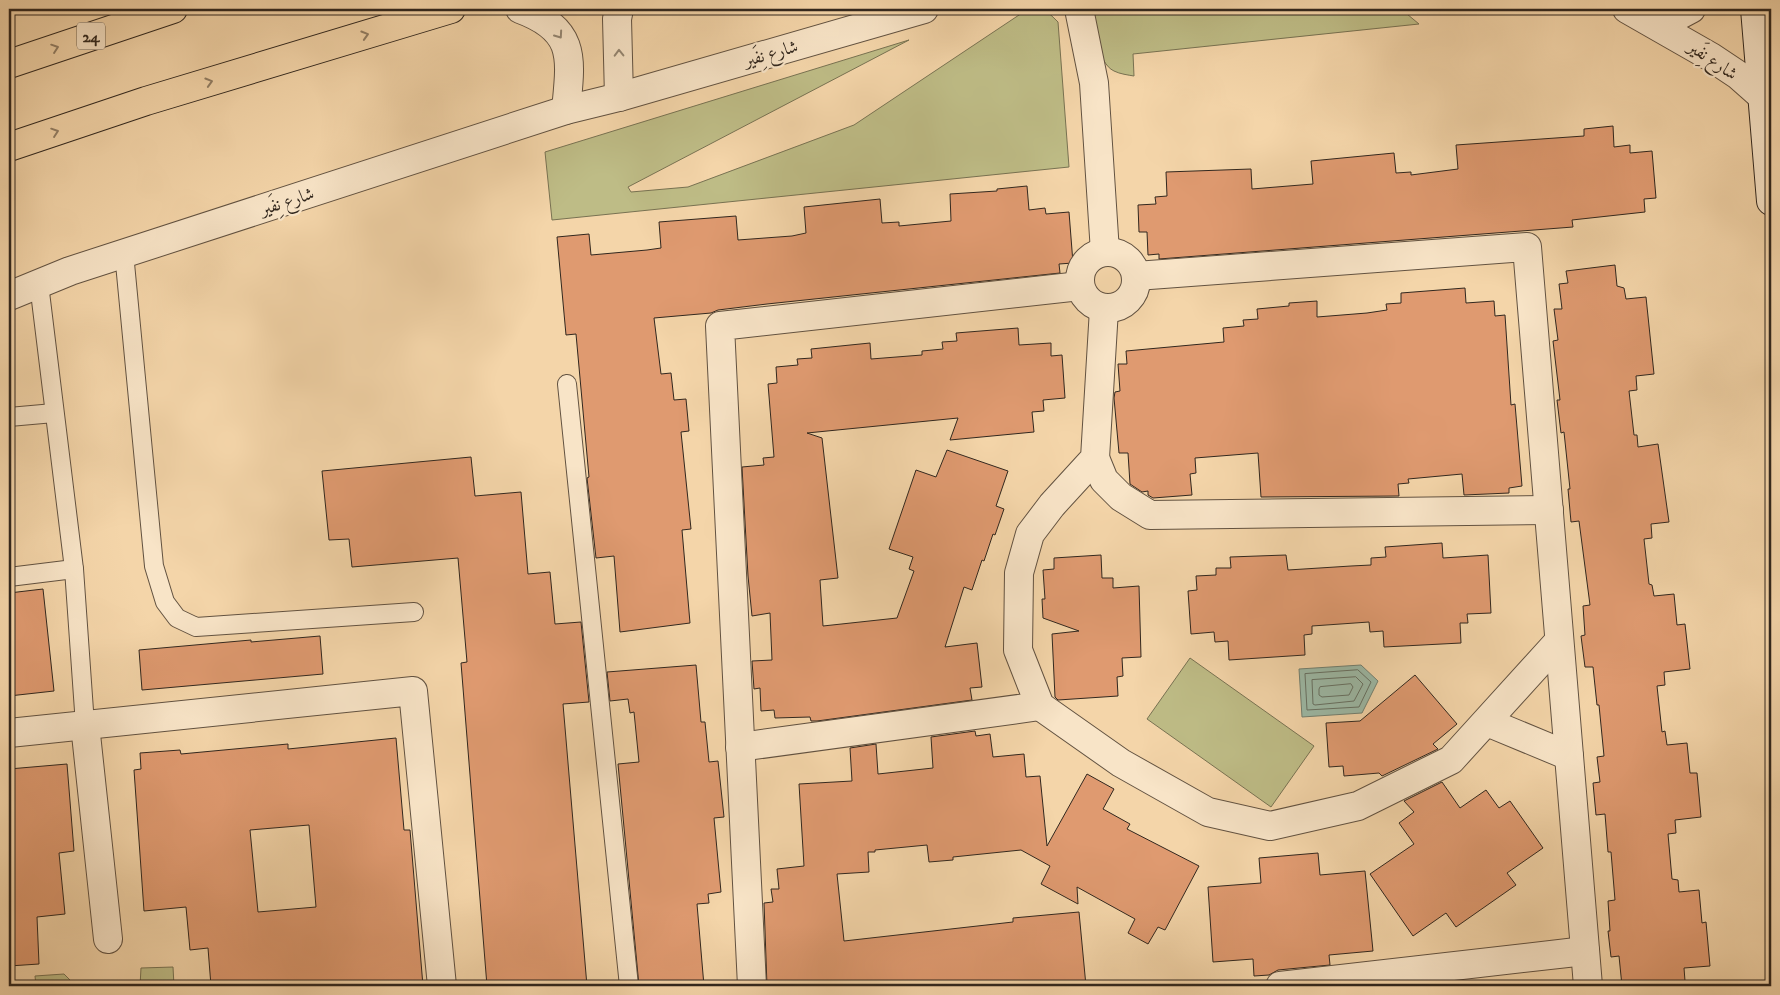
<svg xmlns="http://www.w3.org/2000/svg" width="1780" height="995" font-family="'IM FELL DW Pica',Amiri,serif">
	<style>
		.green { fill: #bebc86; stroke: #787252 }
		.water { fill: #9cb9a6; stroke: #717f70 }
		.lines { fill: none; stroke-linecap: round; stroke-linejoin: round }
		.shore { stroke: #667062; stroke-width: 1 }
		.building { fill: #df9a70; stroke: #31271e; fill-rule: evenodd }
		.lane-casing { stroke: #625241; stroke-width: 20 }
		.street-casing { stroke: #625241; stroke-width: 30 }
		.secondary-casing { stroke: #31271e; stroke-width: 30 }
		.primary-casing { stroke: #31271e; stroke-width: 30 }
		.highway-casing { stroke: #31271e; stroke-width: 30 }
		.lane { stroke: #f8e4c7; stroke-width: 18 }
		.street { stroke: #f8e4c7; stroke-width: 28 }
		.secondary { stroke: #f8e4c7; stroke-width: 28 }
		.primary { stroke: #f4d5a9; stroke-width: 28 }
		.highway { stroke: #f4d5a9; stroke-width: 28 }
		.oneway { stroke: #927e64 }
		.oneway2 { stroke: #948672 }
		.labels { text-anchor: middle; stroke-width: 4.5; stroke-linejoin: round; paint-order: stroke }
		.shield { fill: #f8e4c7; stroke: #6d6051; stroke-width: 1 }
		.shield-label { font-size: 16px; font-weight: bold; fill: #31271e }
		.street-label { font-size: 18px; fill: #31271e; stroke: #f8e4c7 }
	</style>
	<rect width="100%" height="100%" fill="#f4d5a9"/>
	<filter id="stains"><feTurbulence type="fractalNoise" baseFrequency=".004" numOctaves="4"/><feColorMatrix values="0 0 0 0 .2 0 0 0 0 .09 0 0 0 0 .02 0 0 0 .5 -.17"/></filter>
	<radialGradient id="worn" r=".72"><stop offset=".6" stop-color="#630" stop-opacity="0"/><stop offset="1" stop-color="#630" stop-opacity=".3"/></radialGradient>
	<g class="green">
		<path d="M 1028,9 C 1045,9 1046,10 1058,22 L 1069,167 L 552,220 L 545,152 L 909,40 L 628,187 L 631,192 L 688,187 L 854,125 Z"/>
		<path d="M 1094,9 L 1401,9 L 1419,24 L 1133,54 L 1134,76 C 1128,75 1120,74 1114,71 C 1097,63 1094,26 1094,9 Z"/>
		<polygon points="1190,658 1314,746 1271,807 1147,719"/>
		<polygon points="173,967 174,986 140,986 141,968"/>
		<polygon points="64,974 76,986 36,986 35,976"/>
	</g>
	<polygon class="water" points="1361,665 1378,681 1362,713 1302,717 1299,669"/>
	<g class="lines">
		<g class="shore">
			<polygon points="1358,670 1371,682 1359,707 1307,710 1305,674"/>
			<polygon points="1356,677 1363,684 1354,701 1315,705 1313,704 1312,680"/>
			<polygon points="1351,684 1353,687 1349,695 1322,697 1319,695 1319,689 1320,687"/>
		</g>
	</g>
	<g class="building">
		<polygon points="1613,126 1614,147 1630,145 1630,153 1652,151 1656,198 1644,199 1645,212 1572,220 1573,227 1159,259 1159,254 1148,255 1147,232 1139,232 1138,205 1156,204 1155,197 1167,196 1166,172 1251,169 1252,189 1313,184 1311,161 1394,153 1396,173 1411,172 1411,175 1458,169 1456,145 1584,136 1584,129"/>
		<polygon points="1027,186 1029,210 1045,208 1046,214 1069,212 1073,263 1059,264 1060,273 767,304 718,310 711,313 654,318 661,374 671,373 674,400 686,399 689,431 681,432 691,529 682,530 690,623 620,632 614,556 596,558 587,478 589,477 576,334 566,335 557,237 589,234 591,255 647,250 661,248 659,222 736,216 738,240 792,236 806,233 804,207 880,199 882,223 899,222 899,226 951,221 950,194 997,191 997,189"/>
		<polygon points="1615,265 1617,286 1624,288 1626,299 1646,297 1654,374 1636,376 1637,390 1629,391 1634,435 1637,435 1638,447 1658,444 1669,522 1651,524 1652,538 1644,539 1649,584 1652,585 1654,596 1674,594 1677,625 1685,624 1690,669 1664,672 1665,685 1657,686 1662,732 1665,731 1667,745 1687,743 1690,773 1697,773 1701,817 1675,820 1676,833 1668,834 1672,879 1678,880 1679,892 1699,890 1702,923 1706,922 1710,966 1684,968 1685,981 1680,981 1680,986 1622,986 1619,956 1611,957 1608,931 1610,931 1608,901 1615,900 1611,852 1608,852 1605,814 1596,815 1593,783 1600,782 1597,757 1604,756 1599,705 1597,705 1593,667 1585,667 1581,636 1585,635 1583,606 1590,605 1579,521 1571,522 1568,489 1570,489 1564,432 1561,433 1557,400 1560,400 1553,341 1558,340 1554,309 1562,309 1559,284 1568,283 1566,271"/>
		<polygon points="1465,288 1466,303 1494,301 1495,316 1505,315 1511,405 1515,404 1522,486 1509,488 1509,493 1464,495 1462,474 1408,479 1409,483 1398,484 1399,496 1261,497 1258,453 1195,458 1196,473 1190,474 1192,495 1153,498 1148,495 1148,491 1142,492 1130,484 1128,453 1119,453 1114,398 1115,392 1120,391 1118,364 1127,364 1126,351 1224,342 1223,328 1244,326 1243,320 1258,319 1257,309 1289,306 1289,303 1317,301 1317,317 1367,313 1387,310 1386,304 1401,303 1401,293"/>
		<polygon points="1018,328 1019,345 1051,343 1051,356 1062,355 1065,398 1043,400 1044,411 1032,412 1034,432 950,440 958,418 807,433 822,438 838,578 820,580 823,626 897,618 914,571 909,569 913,557 889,549 916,470 936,477 947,450 1008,471 996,506 1004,509 995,535 993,534 984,561 982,560 972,590 964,587 945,647 977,643 982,687 970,688 972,700 817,721 811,721 810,717 775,718 774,710 761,711 760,688 754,689 752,661 772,660 770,613 752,616 748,576 742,467 764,465 763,458 774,457 768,384 777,383 776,367 798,365 797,359 812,358 811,349 870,343 871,359 922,355 922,351 943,349 942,342 957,341 956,333"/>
		<polygon points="471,457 475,496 521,492 528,574 550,572 555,624 581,622 589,702 563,704 587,986 487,986 461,663 467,662 458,558 352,567 349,539 329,540 322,471"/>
		<polygon points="1442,543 1443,558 1488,555 1491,613 1467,614 1468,623 1460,623 1461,643 1384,647 1383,631 1370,632 1369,622 1312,626 1312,634 1304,635 1305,655 1229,660 1228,641 1215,642 1214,632 1191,634 1188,591 1197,590 1196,576 1216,575 1216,568 1231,568 1230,557 1286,555 1288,570 1351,566 1371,565 1371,558 1386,557 1385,547"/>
		<polygon points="1101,555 1102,578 1113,578 1113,588 1139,586 1141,657 1122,658 1123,676 1117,677 1118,696 1058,700 1055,697 1052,634 1079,631 1043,618 1042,599 1045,599 1043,570 1054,569 1054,558"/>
		<polygon points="43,589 54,691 9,696 9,593"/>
		<polygon points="320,636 323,674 142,690 139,650 251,640 251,642"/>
		<polygon points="696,665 701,722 705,722 709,762 718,761 724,817 714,818 721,892 708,894 709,903 697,904 704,986 639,986 618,764 639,762 634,712 630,713 628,699 610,701 607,672"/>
		<polygon points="1415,675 1457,724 1433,744 1438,749 1382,776 1379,773 1344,776 1343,766 1329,767 1326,723 1360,721"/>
		<polygon points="975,731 976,736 990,734 993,757 1024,754 1026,777 1040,776 1047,846 1087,774 1114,789 1103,809 1130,824 1127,829 1199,866 1165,930 1158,927 1148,944 1128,933 1135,919 1077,887 1078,904 1041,884 1050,866 1021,850 953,857 953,860 929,862 927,845 875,850 875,852 868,852 869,872 837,874 844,941 1013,922 1013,918 1079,912 1086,986 1052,986 1051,981 1008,986 767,986 764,903 773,902 771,889 779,889 777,869 804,866 799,784 852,781 850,748 876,744 878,774 933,768 931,737"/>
		<path d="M 396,738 L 404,830 L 410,830 L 423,986 L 211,986 L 208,948 L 190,950 L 186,907 L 144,911 L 134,770 L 141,769 L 140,753 L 180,750 L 181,754 L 288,744 L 288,749 ZM 309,825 L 316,907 L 258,912 L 250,830 Z"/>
		<polygon points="67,764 74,851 59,853 65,914 37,917 39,964 9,966 9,769"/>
		<polygon points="1442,782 1460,808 1486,790 1499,808 1510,801 1543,848 1507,873 1516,885 1456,927 1446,913 1413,936 1370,874 1414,844 1399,823 1414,812 1404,801"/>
		<polygon points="1318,853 1320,875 1365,871 1373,951 1329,955 1330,965 1278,970 1269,975 1254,976 1253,959 1213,962 1208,887 1261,883 1259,858"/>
	</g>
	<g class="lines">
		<defs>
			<g id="lane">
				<polyline points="124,253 154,566 165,602 177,618 196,627 414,612"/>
				<polyline points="39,284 74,569 85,725"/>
				<polyline points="567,384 629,986"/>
				<polyline points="9,417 54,413"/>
				<polyline points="9,577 74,569"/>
			</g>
			<g id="street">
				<path d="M 520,9 C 577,30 571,58 566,110"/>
				<polyline points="1079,9 1094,83 1105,252"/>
				<polyline points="1627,9 1711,57 1738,75 1764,98"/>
				<polyline points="1659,26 1691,9"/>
				<polyline points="619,97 617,19 619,9"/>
				<circle cx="1108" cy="280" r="28"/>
				<polyline points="1136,276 1527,247 1588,986"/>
				<polyline points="9,296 70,271 566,110 619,97 924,9"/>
				<polyline points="1104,309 1095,458 1052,505 1030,534 1019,573 1018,650 1040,706 1121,763 1208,812 1270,826 1358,806 1451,760 1559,641"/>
				<polyline points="1095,458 1104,480 1121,497 1150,515 1549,510"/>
				<polyline points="1487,722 1569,756"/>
				<polyline points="85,725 108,939"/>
				<polyline points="9,733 413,691 442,986"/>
				<polyline points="740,747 1040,706"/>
				<polyline points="752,986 720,326 1080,286"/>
				<polyline points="1280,986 1585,951"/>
			</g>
			<polyline id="secondary" points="1755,9 1771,201"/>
			<polyline id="primary" points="9,147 146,101 451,9"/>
			<polyline id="highway" points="9,64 173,9"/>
		</defs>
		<use href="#lane" class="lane-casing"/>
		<use href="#street" class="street-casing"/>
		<use href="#secondary" class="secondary-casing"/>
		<use href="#primary" class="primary-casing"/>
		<use href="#highway" class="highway-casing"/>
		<use href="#lane" class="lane"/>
		<use href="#street" class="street"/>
		<use href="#secondary" class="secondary"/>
		<use href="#primary" class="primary"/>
		<use href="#highway" class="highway"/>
	</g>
	<defs><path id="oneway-chevron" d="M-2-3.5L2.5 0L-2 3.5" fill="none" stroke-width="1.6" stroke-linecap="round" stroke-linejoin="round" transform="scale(1.25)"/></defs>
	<g class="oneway">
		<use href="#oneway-chevron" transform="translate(365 35) rotate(-17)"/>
		<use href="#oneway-chevron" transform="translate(55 48) rotate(-19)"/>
		<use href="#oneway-chevron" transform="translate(209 82) rotate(-17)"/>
		<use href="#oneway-chevron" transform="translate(55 132) rotate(-19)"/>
	</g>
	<g class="oneway2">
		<use href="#oneway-chevron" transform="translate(559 35) rotate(55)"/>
		<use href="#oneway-chevron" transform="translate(619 53) rotate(-91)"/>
	</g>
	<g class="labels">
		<rect class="shield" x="77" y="22.5" width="28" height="27" rx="4"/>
		<g class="shield-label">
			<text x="91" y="42">24</text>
		</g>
		<g class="street-label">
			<text transform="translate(771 53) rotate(-16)" y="6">شارع نِفَير</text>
			<text transform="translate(1713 60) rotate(34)" y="6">شارع نِفَير</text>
			<text transform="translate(287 201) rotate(-18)" y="6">شارع نِفَير</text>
		</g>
	</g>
	<rect width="1780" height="995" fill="none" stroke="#f4d5a9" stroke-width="30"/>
	<rect x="10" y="10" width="1760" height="975" fill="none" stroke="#31271e" stroke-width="2.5"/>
	<rect x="15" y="15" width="1750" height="965" fill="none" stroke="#31271e"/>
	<rect width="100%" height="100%" filter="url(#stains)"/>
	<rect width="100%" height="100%" fill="url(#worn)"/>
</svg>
